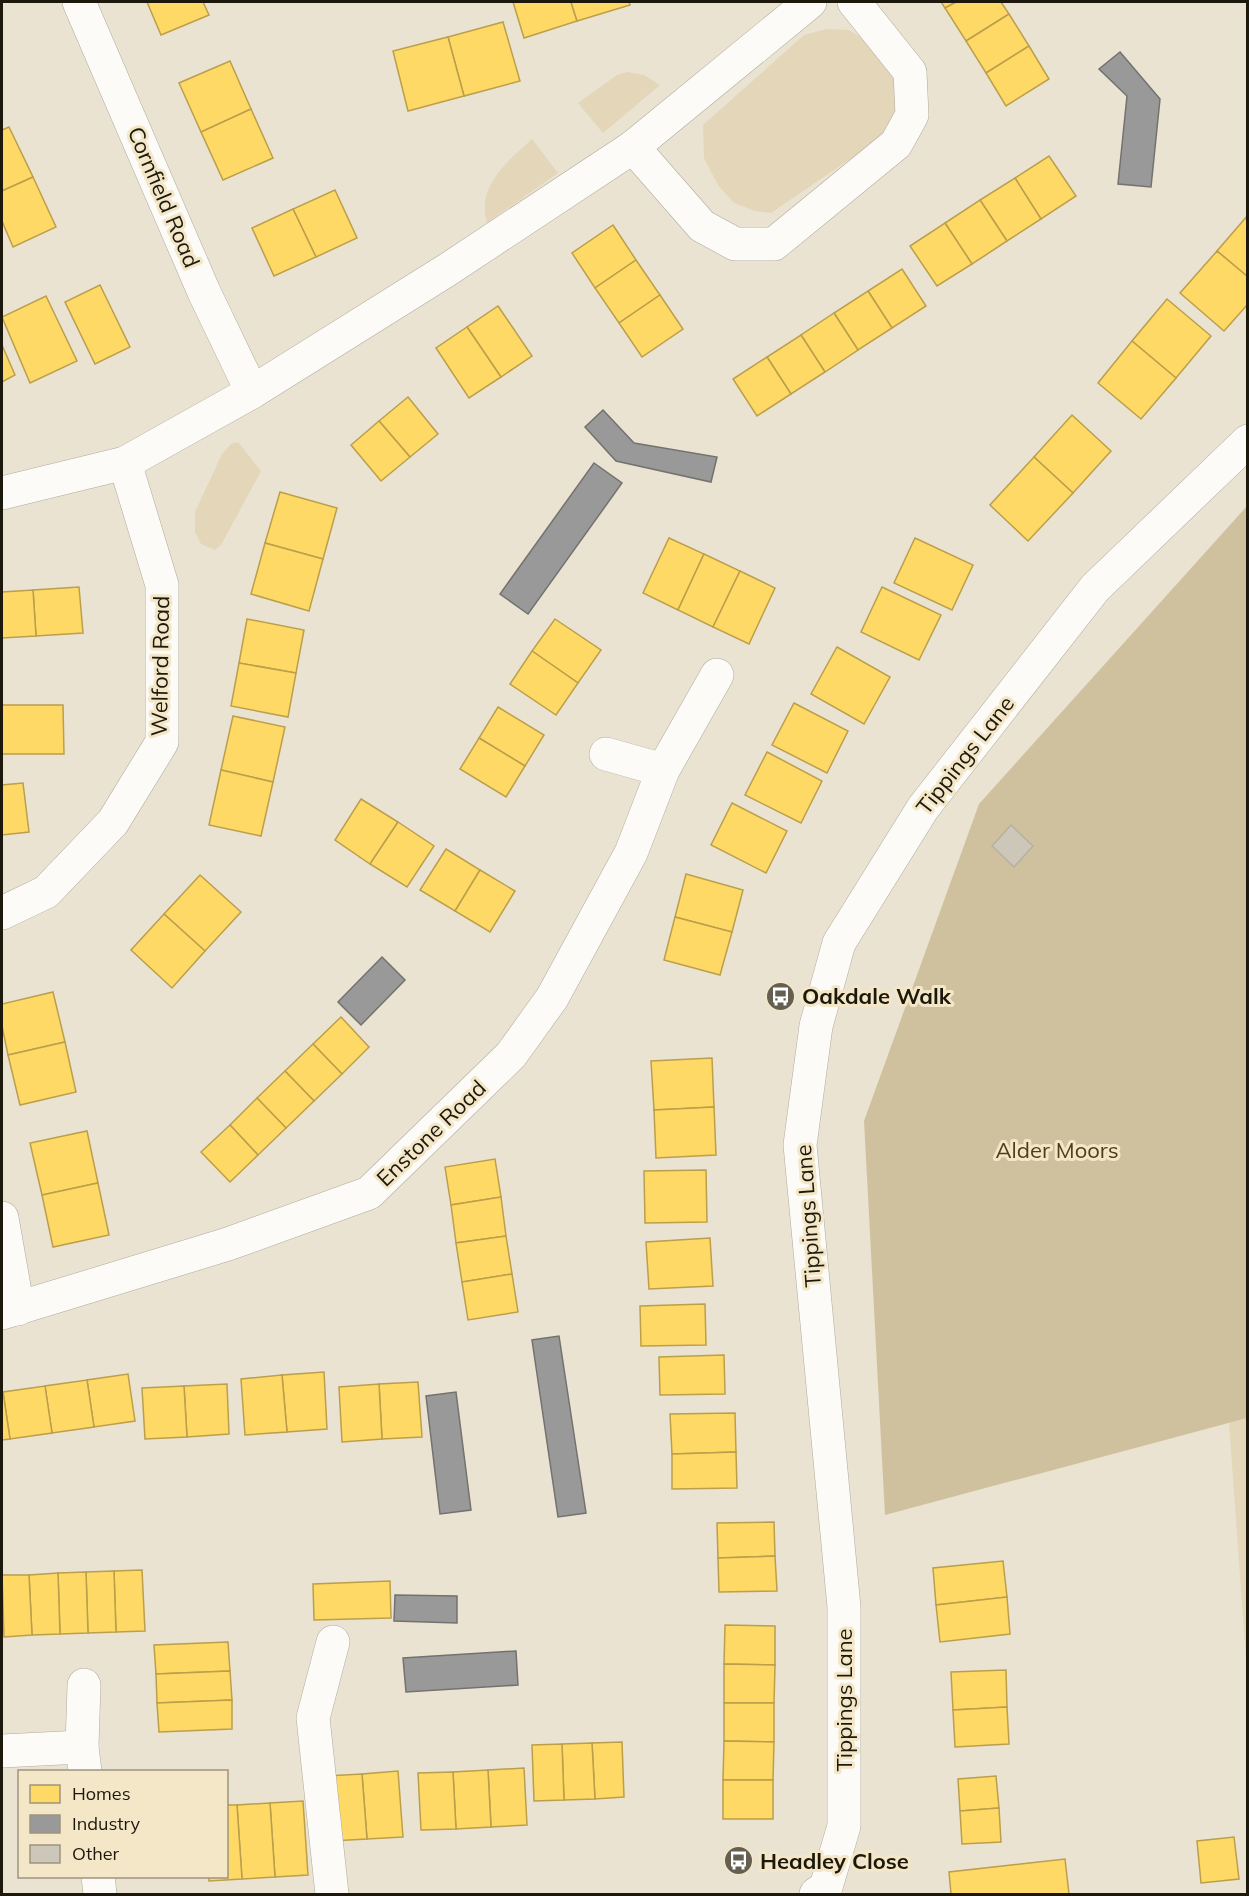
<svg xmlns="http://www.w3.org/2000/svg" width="1249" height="1896" font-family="Mulish,sans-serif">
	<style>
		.green { fill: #e3d6b9 }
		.forest { fill: #d0c19e }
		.homes { fill: #ffd966; stroke: #bb9f4b; stroke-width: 1.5 }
		.industry { fill: #999; stroke: #74726f; stroke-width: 1.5 }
		.building { fill: #cdc7ba; stroke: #b6b0a3; stroke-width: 1.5 }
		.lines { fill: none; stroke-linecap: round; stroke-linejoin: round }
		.minor-casing { stroke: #b0aa9d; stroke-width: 34 }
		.minor { stroke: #fcfbf8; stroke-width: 33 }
		.labels { text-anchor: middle; stroke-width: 6; stroke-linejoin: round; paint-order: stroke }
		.street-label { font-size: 22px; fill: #1c180c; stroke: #f4e7c8 }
		.poi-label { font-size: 22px; font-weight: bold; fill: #1c180c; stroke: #f4e7c8; text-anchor: start }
		.park-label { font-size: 22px; fill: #4f3f18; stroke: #f4e7c8 }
	</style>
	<rect width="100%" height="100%" fill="#eae3d2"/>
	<g class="green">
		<polygon points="827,29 849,30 860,37 879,54 894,79 896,118 885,135 771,213 755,211 734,203 718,185 704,158 703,125 804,35"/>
		<polygon points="627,72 644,75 660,85 603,133 578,103 617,75"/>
		<path d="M 532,139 L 558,173 L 487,223 C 476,186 508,161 532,139 Z"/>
		<polygon points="238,442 261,471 221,545 215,550 201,544 195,532 195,512 222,454 231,444"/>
		<polygon points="1247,1418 1247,1672 1229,1423"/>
	</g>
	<polygon class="forest" points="1247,506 1247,1418 885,1515 864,1121 979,804"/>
	<g class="homes">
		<polygon points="147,2 203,2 209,15 161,35"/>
		<polygon points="513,2 571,2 577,21 524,38"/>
		<polygon points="571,2 629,2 630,5 577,21"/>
		<polygon points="941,2 956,2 945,8"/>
		<polygon points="956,2 1001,2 1009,14 966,41 945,8"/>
		<polygon points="1009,14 1029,46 986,73 966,41"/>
		<polygon points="503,22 520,81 464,96 448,37"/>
		<polygon points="448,37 464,96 408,111 393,51"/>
		<polygon points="1029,46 1049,79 1006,106 986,73"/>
		<polygon points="230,61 251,109 201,132 179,83"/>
		<polygon points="251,109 273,158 223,180 201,132"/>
		<polygon points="9,127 33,177 2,191 2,130"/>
		<polygon points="1049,156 1076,196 1041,219 1015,178"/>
		<polygon points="33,177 56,227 13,247 2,221 2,191"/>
		<polygon points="1015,178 1041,219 1007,241 980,200"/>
		<polygon points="335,190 357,238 316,257 293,209"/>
		<polygon points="980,200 1007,241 972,264 945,223"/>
		<polygon points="293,209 316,257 274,276 252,228"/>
		<polygon points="1248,215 1248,277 1217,251"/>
		<polygon points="945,223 972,264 937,286 910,246"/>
		<polygon points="613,225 636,260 595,288 572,253"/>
		<polygon points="1217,251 1248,277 1248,304 1224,331 1180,293"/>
		<polygon points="636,260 660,295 619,323 595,288"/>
		<polygon points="902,269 926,306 892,328 868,291"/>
		<polygon points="100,285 130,347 95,364 65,302"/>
		<polygon points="868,291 892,328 858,350 834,313"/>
		<polygon points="660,295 683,329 642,357 619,323"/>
		<polygon points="46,296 77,361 30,383 2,317"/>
		<polygon points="1167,299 1211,336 1176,378 1132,341"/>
		<polygon points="498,306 532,356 501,377 467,327"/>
		<polygon points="834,313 858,350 825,372 801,335"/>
		<polygon points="467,327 501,377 469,398 436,348"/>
		<polygon points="801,335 825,372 791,394 767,357"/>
		<polygon points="1132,341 1176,378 1141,419 1098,383"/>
		<polygon points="2,345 15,375 2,382"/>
		<polygon points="767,357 791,394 757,416 733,379"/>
		<polygon points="408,397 438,434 410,457 379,421"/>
		<polygon points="1072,415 1111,451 1073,493 1034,457"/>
		<polygon points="379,421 410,457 381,481 351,445"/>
		<polygon points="1034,457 1073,493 1028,541 990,505"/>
		<polygon points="280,492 337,508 323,559 265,543"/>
		<polygon points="669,538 704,554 678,610 643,593"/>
		<polygon points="915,538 973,565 952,610 894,583"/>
		<polygon points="265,543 323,559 309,611 251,594"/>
		<polygon points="704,554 740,571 713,627 678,610"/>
		<polygon points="740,571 775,588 749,644 713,627"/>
		<polygon points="79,587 83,633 36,636 33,590"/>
		<polygon points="882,587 941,615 919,660 861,632"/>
		<polygon points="33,590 36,636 2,638 2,592"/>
		<polygon points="247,619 304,630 296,673 239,663"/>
		<polygon points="555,619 601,650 578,683 532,651"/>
		<polygon points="837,647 890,677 864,724 811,694"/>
		<polygon points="532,651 578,683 556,715 510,684"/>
		<polygon points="239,663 296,673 288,717 231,706"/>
		<polygon points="794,703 848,731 827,773 772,745"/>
		<polygon points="2,705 63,705 64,754 2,754"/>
		<polygon points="498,707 544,735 525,766 479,738"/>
		<polygon points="233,716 285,727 273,782 221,770"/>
		<polygon points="479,738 525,766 506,797 460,769"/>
		<polygon points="767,752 822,781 801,823 745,795"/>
		<polygon points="221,770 273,782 261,836 209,825"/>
		<polygon points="23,783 29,832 2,835 2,785"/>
		<polygon points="361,799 398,822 370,864 335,840"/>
		<polygon points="732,803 787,831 766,873 711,845"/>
		<polygon points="398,822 434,846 407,887 370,864"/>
		<polygon points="446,849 480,870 455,911 420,890"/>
		<polygon points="480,870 515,891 490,932 455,911"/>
		<polygon points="686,874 743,890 732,932 675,917"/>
		<polygon points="200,875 241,912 205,951 164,914"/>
		<polygon points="164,914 205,951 172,988 131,950"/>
		<polygon points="675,917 732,932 720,975 664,960"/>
		<polygon points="53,992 65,1042 8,1055 2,1026 2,1004"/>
		<polygon points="341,1017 369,1047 342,1074 313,1044"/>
		<polygon points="65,1042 76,1092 20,1105 8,1055"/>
		<polygon points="313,1044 342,1074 314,1101 285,1071"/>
		<polygon points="712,1058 714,1107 654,1110 651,1061"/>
		<polygon points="285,1071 314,1101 286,1128 257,1098"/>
		<polygon points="257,1098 286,1128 258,1155 230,1125"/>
		<polygon points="714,1107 716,1155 656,1158 654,1110"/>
		<polygon points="230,1125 258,1155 230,1182 201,1152"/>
		<polygon points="87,1131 98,1183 42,1195 30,1143"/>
		<polygon points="495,1159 501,1197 451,1205 445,1167"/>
		<polygon points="706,1170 707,1222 645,1223 644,1171"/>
		<polygon points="98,1183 109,1235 53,1247 42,1195"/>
		<polygon points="501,1197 506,1236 456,1243 451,1205"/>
		<polygon points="506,1236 512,1274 462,1282 456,1243"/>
		<polygon points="710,1238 713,1286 649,1289 646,1242"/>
		<polygon points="512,1274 518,1312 468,1320 462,1282"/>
		<polygon points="705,1304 706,1345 641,1346 640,1306"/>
		<polygon points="724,1355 725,1394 660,1395 659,1357"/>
		<polygon points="324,1372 327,1429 287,1432 282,1375"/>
		<polygon points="128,1374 135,1421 94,1427 87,1380"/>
		<polygon points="282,1375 287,1432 245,1435 241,1379"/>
		<polygon points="87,1380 94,1427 52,1433 45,1386"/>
		<polygon points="418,1382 422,1437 382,1439 379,1384"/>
		<polygon points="227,1384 229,1434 187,1437 184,1386"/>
		<polygon points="379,1384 382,1439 342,1442 339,1387"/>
		<polygon points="45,1386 52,1433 10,1439 3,1392"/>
		<polygon points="184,1386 187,1437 145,1439 142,1388"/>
		<polygon points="2,1392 3,1392 10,1439 2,1440"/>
		<polygon points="735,1413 736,1452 672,1454 670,1414"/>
		<polygon points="736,1452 737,1488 672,1489 672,1454"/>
		<polygon points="774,1522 775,1556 718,1558 717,1523"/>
		<polygon points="775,1556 777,1591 719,1592 718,1558"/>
		<polygon points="1003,1561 1007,1597 936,1605 933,1568"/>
		<polygon points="142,1570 145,1631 116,1632 114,1571"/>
		<polygon points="114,1571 116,1632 88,1633 86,1572"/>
		<polygon points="86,1572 88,1633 60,1634 58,1573"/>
		<polygon points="58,1573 60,1634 32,1635 29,1575"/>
		<polygon points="2,1575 29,1575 32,1635 4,1637"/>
		<polygon points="390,1581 391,1618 314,1620 313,1584"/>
		<polygon points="1007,1597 1010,1634 940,1642 936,1605"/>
		<polygon points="725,1625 775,1626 775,1665 724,1664"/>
		<polygon points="228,1642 230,1671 156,1674 154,1645"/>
		<polygon points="724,1664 775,1665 774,1703 724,1703"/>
		<polygon points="1006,1670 1007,1707 953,1710 951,1672"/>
		<polygon points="230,1671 232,1700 157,1703 156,1674"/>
		<polygon points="232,1700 232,1729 159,1732 157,1703"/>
		<polygon points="724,1703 774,1703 774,1742 724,1741"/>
		<polygon points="1007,1707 1009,1744 955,1747 953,1710"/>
		<polygon points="724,1741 774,1742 773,1780 723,1780"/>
		<polygon points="622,1742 624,1797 595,1799 592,1743"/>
		<polygon points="592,1743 595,1799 564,1800 562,1744"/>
		<polygon points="562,1744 564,1800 534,1801 532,1745"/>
		<polygon points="524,1768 527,1825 491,1827 488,1770"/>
		<polygon points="488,1770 491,1827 456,1829 453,1772"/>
		<polygon points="398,1771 403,1837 367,1839 362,1774"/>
		<polygon points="453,1772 456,1829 421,1830 418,1773"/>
		<polygon points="362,1774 367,1839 331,1841 326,1776"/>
		<polygon points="996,1776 999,1808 960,1811 958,1779"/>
		<rect x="723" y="1780" width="50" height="39"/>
		<polygon points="303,1801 308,1875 275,1877 270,1803"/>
		<polygon points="270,1803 275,1877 242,1879 237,1805"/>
		<polygon points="226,1805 237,1805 242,1879 209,1881 209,1876 226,1876"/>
		<polygon points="999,1808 1001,1842 962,1844 960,1811"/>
		<polygon points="1234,1837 1239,1879 1201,1883 1197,1841"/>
		<polygon points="1065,1859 1069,1894 951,1894 949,1872"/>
	</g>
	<g class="industry">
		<polygon points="1120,52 1160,99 1151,187 1118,184 1127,96 1099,69"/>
		<polygon points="603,410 634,443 717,457 711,482 616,461 585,427"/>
		<polygon points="594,463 622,483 528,614 500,594"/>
		<polygon points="382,957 405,980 361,1025 338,1002"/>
		<polygon points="559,1336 586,1513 558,1517 532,1340"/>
		<polygon points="456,1392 471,1510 440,1514 426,1396"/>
		<polygon points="395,1595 457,1596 457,1623 394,1621"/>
		<polygon points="516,1651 518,1685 406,1692 403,1658"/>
	</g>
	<polygon class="building" points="1011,825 1033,846 1014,867 992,846"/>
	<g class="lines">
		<defs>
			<g id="minor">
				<polyline points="79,2 204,292 252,392"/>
				<polyline points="633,147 702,226 735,244 774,244 896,144 912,115 910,72 854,2"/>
				<polyline points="2,493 125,463 252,392 447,270 633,147 810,2"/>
				<polyline points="606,754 663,770"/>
				<polyline points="2,913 46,892 113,822 162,742 162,585 125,463"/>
				<polyline points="2,1218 18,1309"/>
				<polyline points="2,1313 228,1244 369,1193 511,1055 552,998 631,853 663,770 717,675"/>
				<polyline points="84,1685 82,1747 85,1772"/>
				<polyline points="2,1751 82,1747"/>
				<polyline points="98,1876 100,1894"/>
				<polyline points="332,1894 313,1718 333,1642"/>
				<polyline points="816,1894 826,1887 844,1826 844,1607 800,1145 816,1026 839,943 923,808 1095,588 1248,441"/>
			</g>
		</defs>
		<use href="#minor" class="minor-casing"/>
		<use href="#minor" class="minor"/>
	</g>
	<defs>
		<symbol id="bus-disc" viewBox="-11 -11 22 22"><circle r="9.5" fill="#645f51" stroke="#f4e7c8"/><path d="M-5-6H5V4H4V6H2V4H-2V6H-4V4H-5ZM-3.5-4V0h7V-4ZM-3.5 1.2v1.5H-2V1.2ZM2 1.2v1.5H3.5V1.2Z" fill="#fff"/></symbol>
	</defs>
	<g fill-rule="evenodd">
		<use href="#bus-disc" x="764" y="980" width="33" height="33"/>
		<use href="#bus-disc" x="722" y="1844" width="33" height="33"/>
	</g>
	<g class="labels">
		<g class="street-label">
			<text transform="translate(164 197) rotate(67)" y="8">Cornfield Road</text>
			<text transform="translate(160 666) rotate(-89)" y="8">Welford Road</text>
			<text transform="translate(965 755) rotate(-52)" y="8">Tippings Lane</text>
			<text transform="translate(431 1133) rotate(-44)" y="8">Enstone Road</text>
			<text transform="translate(808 1216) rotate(-94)" y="8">Tippings Lane</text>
			<text transform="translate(844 1700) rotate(-90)" y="8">Tippings Lane</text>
		</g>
		<g class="poi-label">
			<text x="802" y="1004">Oakdale Walk</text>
			<text x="760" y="1869">Headley Close</text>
		</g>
		<g class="park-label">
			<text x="1057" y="1158">Alder Moors</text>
		</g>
	</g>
	<rect width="1249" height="1896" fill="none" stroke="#1c180c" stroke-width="6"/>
	<rect x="18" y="1770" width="210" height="108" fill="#f4e7c8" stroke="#9e947d" stroke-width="1.5"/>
	<rect x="30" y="1785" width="30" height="18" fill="#ffd966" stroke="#9e947d" stroke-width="1.5"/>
	<text x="72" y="1800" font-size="18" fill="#1c180c">Homes</text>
	<rect x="30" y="1815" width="30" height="18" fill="#999999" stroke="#9e947d" stroke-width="1.5"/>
	<text x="72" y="1830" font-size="18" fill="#1c180c">Industry</text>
	<rect x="30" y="1845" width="30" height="18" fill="#cdc7ba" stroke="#9e947d" stroke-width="1.5"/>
	<text x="72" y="1860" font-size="18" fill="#1c180c">Other</text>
</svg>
